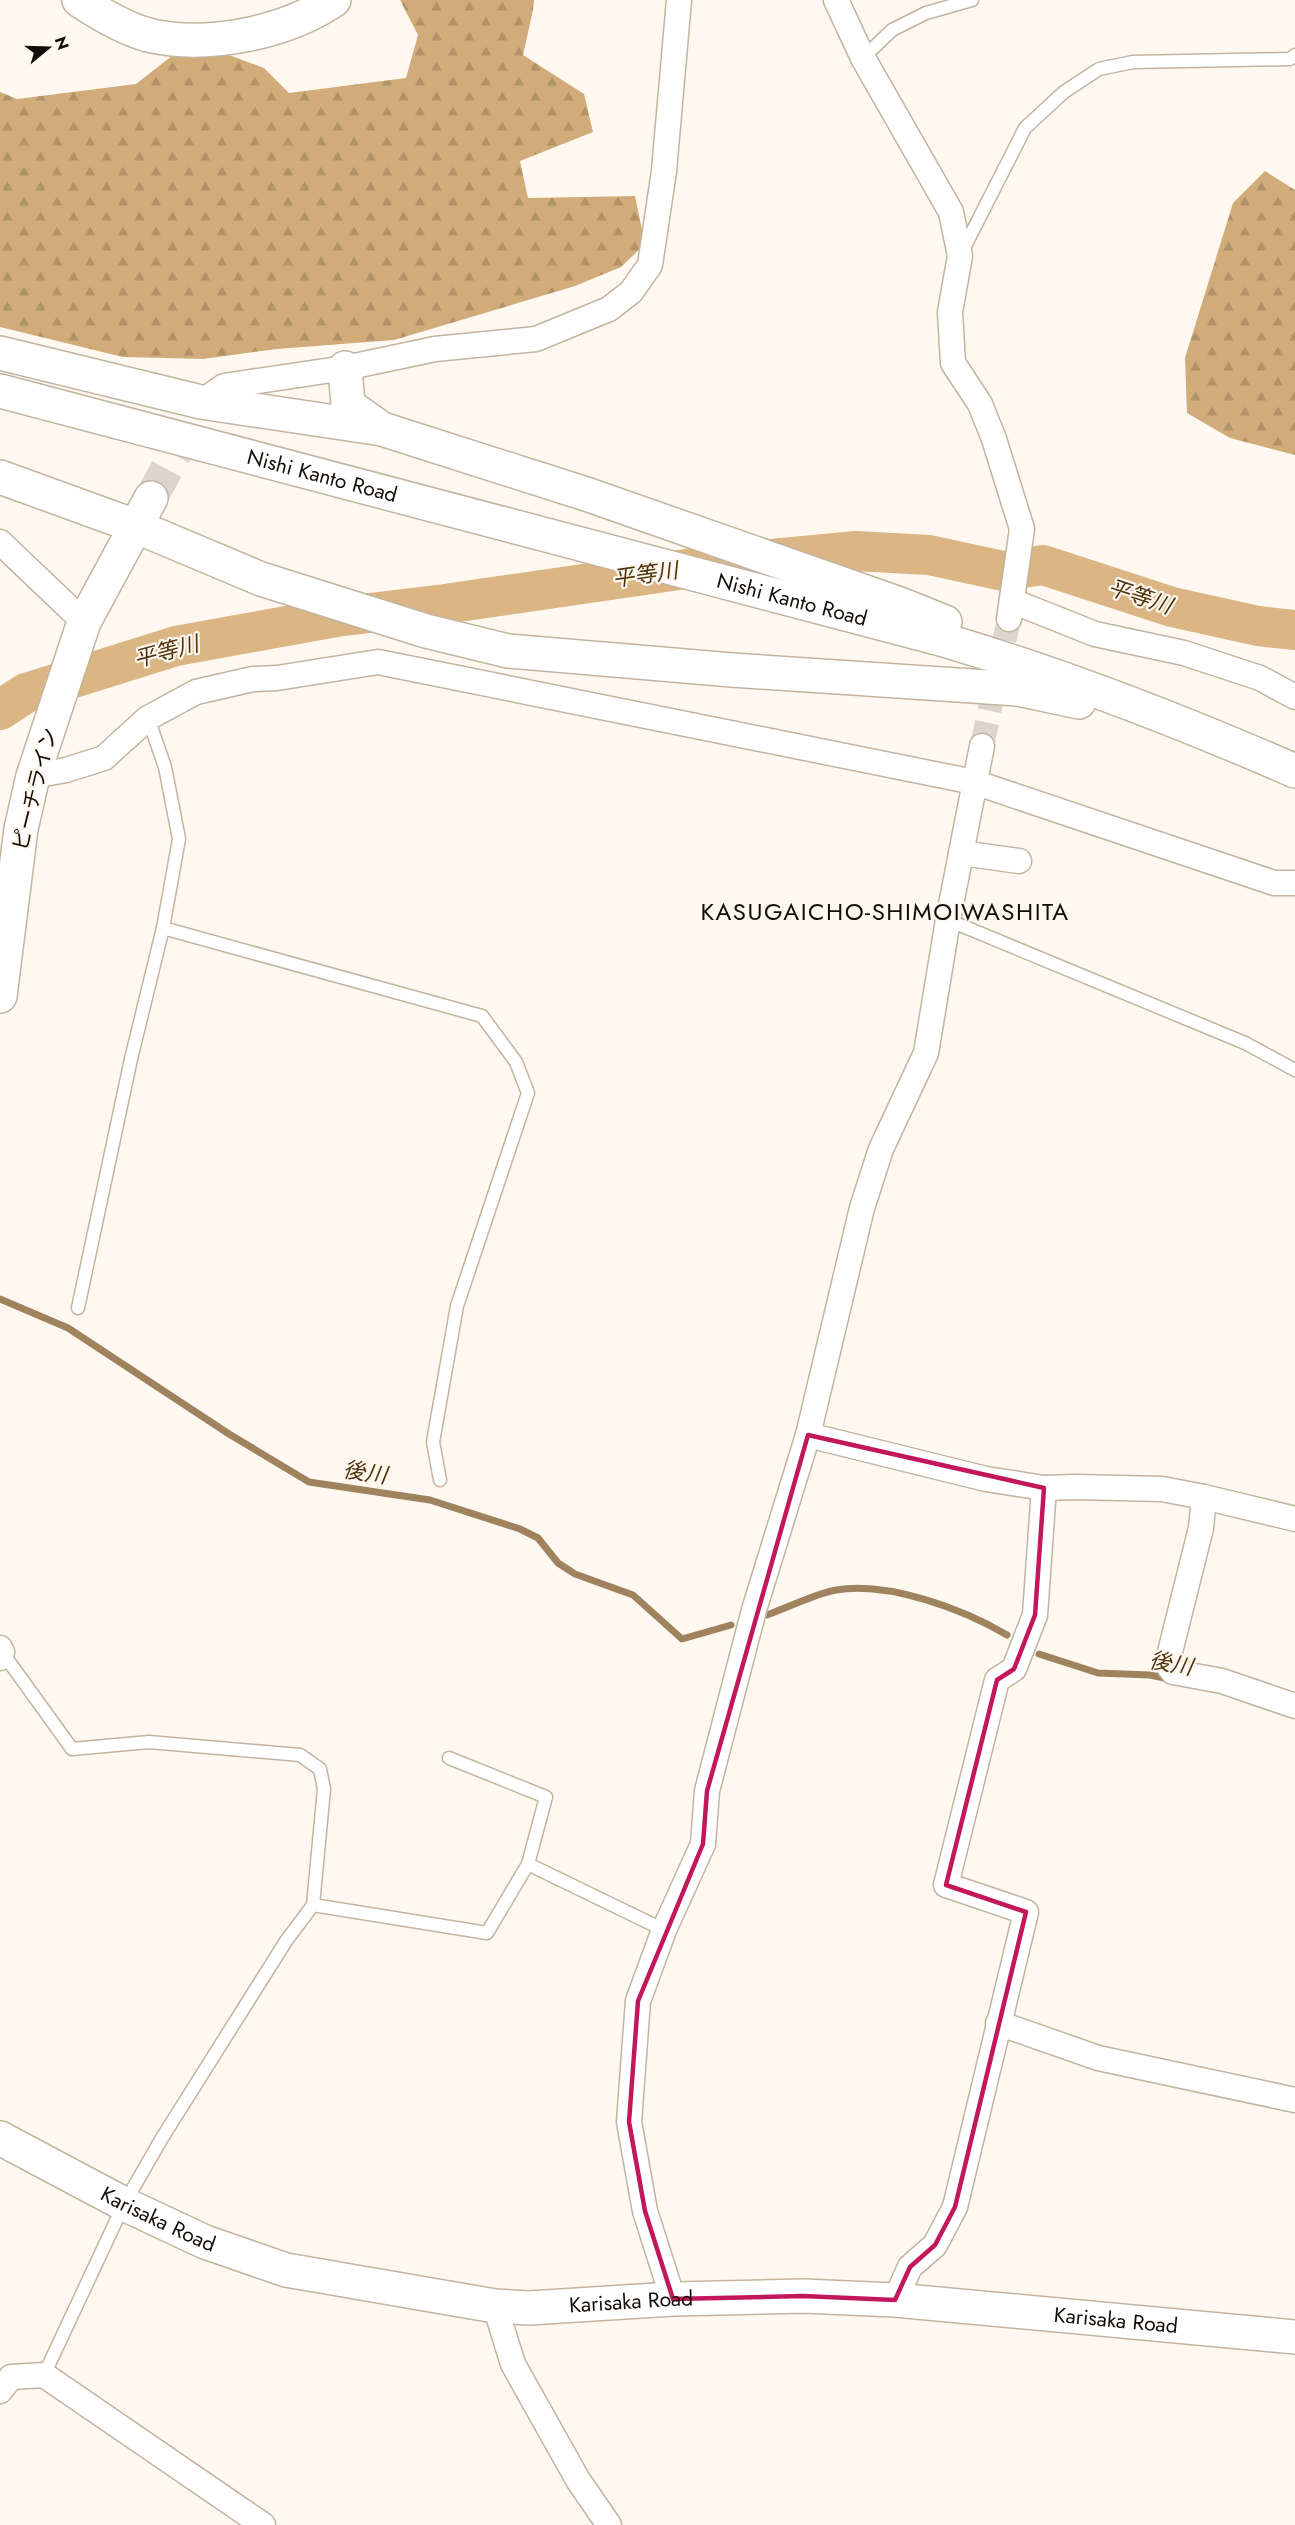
<svg xmlns="http://www.w3.org/2000/svg" width="1295" height="2525" font-family="Jost,'Noto Sans JP',sans-serif">
	<style>
		.forest { fill: url(#forest-firs) }
		.lines { fill: none; stroke-linecap: round; stroke-linejoin: round }
		.stream { stroke: #9f825e; stroke-width: 7 }
		.river { stroke: #dbb583; stroke-width: 40 }
		.street-tunnel { stroke: #dbd5cd; stroke-width: 24; stroke-dasharray: 24 12; stroke-linecap: butt }
		.secondary-tunnel { stroke: #dbd5cd; stroke-width: 33; stroke-dasharray: 33 16; stroke-linecap: butt }
		.lane-casing { stroke: #c3b4a0; stroke-width: 15 }
		.street-casing { stroke: #c3b4a0; stroke-width: 27 }
		.secondary-casing { stroke: #c3b4a0; stroke-width: 36 }
		.highway-casing { stroke: #c3b4a0; stroke-width: 36 }
		.lane { stroke: #fff; stroke-width: 12 }
		.street { stroke: #fff; stroke-width: 24 }
		.secondary { stroke: #fff; stroke-width: 33 }
		.highway { stroke: #fff; stroke-width: 33 }
		.marked { fill: none; stroke: #c2185b; stroke-width: 4.5; stroke-linejoin: round }
		.labels { text-anchor: middle; stroke-width: 4.5; stroke-linejoin: round; paint-order: stroke }
		.street-label { font-size: 21px; fill: #120c06; stroke: #fff8f0 }
		.water-label { font-size: 22px; font-style: italic; fill: #4d330a; stroke: #fff8f0 }
		.quarter-label { font-size: 24px; letter-spacing: 1.5px; fill: #120c06; stroke: #fff8f0 }
	</style>
	<defs>
		<pattern id="forest-firs" width="22" height="20" patternUnits="userSpaceOnUse" patternTransform="scale(1.5)"><rect width="22" height="20" fill="#d1ac7a"/><path d="M5 1l3.5 6h-7zM16 11l3.5 6h-7z" fill="#b29368"/></pattern>
	</defs>
	<rect width="100%" height="100%" fill="#fff8f0"/>
	<g class="forest">
		<polygon points="400,0 534,0 533,10 523,55 584,94 593,132 520,161 528,198 635,196 645,244 621,267 575,286 394,340 277,349 203,359 123,357 0,327 0,92 17,99 136,84 191,41 264,68 289,93 406,78 418,35"/>
		<polygon points="1265,171 1295,190 1295,455 1230,438 1187,413 1185,358 1233,203"/>
	</g>
	<g class="lines">
		<g class="stream">
			<polyline points="0,1299 68,1328 229,1434 309,1482 430,1500 520,1529 538,1538 558,1563 575,1574 633,1595 682,1639 731,1625"/>
			<path d="M 767,1615 C 787,1608 817,1593 836,1590 C 888,1581 963,1609 1007,1635"/>
			<polyline points="1039,1654 1098,1673 1150,1675 1169,1679"/>
		</g>
		<polyline class="river" points="0,710 26,693 176,646 336,617 445,604 727,563 856,551 929,555 1003,571 1043,565 1172,607 1258,626 1295,630"/>
		<polyline class="street-tunnel" points="982,746 1009,619"/>
		<polyline class="secondary-tunnel" points="151,498 195,417"/>
		<defs>
			<g id="lane">
				<polyline points="863,58 892,30 926,13 972,0"/>
				<polyline points="962,252 1025,128 1064,92 1099,69 1133,62 1290,59 1295,55"/>
				<polyline points="948,920 1245,1043 1295,1070"/>
				<polyline points="163,928 482,1016 516,1062 528,1093 457,1306 433,1442 440,1480"/>
				<polyline points="78,1308 131,1059 163,928 179,839 165,767 148,718"/>
				<polyline points="2,1652 72,1749 149,1742 300,1755 320,1769 324,1789 313,1905"/>
				<polyline points="449,1758 546,1797 528,1864"/>
				<polyline points="44,2375 124,2204 162,2138 286,1941 313,1905 487,1933 528,1864 664,1930"/>
			</g>
			<g id="street">
				<polyline points="836,0 863,58 951,212 960,256 950,312 953,363 980,404 994,439 1022,529 1009,619"/>
				<polyline points="201,402 224,386 345,368 435,349 536,339 609,309 631,292 650,265 664,171 679,0"/>
				<polyline points="0,542 84,622"/>
				<polyline points="1012,601 1095,634 1184,653 1260,678 1295,697"/>
				<polyline points="33,776 66,770 104,758 148,718 196,692 253,679 277,678 378,662 974,782 1274,883 1295,883"/>
				<polyline points="961,853 1019,861"/>
				<polyline points="808,1435 986,1479 1044,1488 1075,1487 1162,1489 1204,1497 1201,1528 1167,1664 1173,1672 1222,1681 1295,1706"/>
				<polyline points="1204,1497 1295,1519"/>
				<polyline points="0,1648 2,1652 0,1658"/>
				<polyline points="998,2023 1098,2058 1295,2100"/>
				<polyline points="673,2299 645,2211 629,2122 638,2001 664,1930 703,1844 707,1791 754,1610 808,1435 862,1208 881,1149 926,1053 948,920 982,746"/>
				<polyline points="895,2300 910,2267 935,2245 955,2207 1026,1912 946,1885 997,1680 1014,1669 1035,1615 1044,1488"/>
				<polyline points="495,2306 513,2364 578,2480 609,2525"/>
				<polyline points="0,2391 11,2377 44,2375 263,2525"/>
			</g>
			<g id="secondary">
				<path d="M 79,0 C 100,14 123,28 148,35 C 206,49 285,33 334,0"/>
				<polyline points="0,996 21,829 33,776 84,622 151,498"/>
			</g>
			<g id="highway">
				<polyline points="0,353 201,402 382,429 589,495 900,604 945,622"/>
				<polyline points="345,368 348,405 382,429"/>
				<path id="s1" d="M 0,391 L 937,638 C 1060,674 1178,720 1295,771"/>
				<polyline points="0,477 135,526 261,579 426,631 508,651 732,670 1018,689 1079,702"/>
				<path id="s2" d="M 0,2138 L 124,2204 L 205,2242 L 286,2270 L 495,2306 L 529,2308 L 673,2299 L 803,2296 L 895,2300 L 1295,2337"/>
			</g>
		</defs>
		<use href="#lane" class="lane-casing"/>
		<use href="#street" class="street-casing"/>
		<use href="#secondary" class="secondary-casing"/>
		<use href="#highway" class="highway-casing"/>
		<use href="#lane" class="lane"/>
		<use href="#street" class="street"/>
		<use href="#secondary" class="secondary"/>
		<use href="#highway" class="highway"/>
	</g>
	<path class="marked" d="M 808,1435 L 1044,1488 L 1035,1615 L 1014,1669 L 997,1680 L 946,1885 L 1026,1912 L 955,2207 L 935,2245 L 910,2267 L 895,2300 L 803,2296 L 673,2299 L 645,2211 L 629,2122 L 638,2001 L 703,1844 L 707,1791 Z"/>
	<g class="labels">
		<g class="street-label">
			<text dy="7" stroke="none"><textPath href="#s1" startOffset="333">Nishi Kanto Road</textPath></text>
			<text dy="7" stroke="none"><textPath href="#s1" startOffset="819">Nishi Kanto Road</textPath></text>
			<text transform="translate(35 789) rotate(-76)" y="7">ピーチライン</text>
			<text dy="7" stroke="none"><textPath href="#s2" startOffset="178">Karisaka Road</textPath></text>
			<text dy="7" stroke="none"><textPath href="#s2" startOffset="664">Karisaka Road</textPath></text>
			<text dy="7" stroke="none"><textPath href="#s2" startOffset="1150">Karisaka Road</textPath></text>
		</g>
		<g class="water-label">
			<text transform="translate(645 574) rotate(-8)" y="8">平等川</text>
			<text transform="translate(1140 596) rotate(18)" y="8">平等川</text>
			<text transform="translate(166 651) rotate(-15)" y="8">平等川</text>
			<text transform="translate(365 1472) rotate(8)" y="8">後川</text>
			<text transform="translate(1171 1663) rotate(10)" y="8">後川</text>
		</g>
		<g class="quarter-label">
			<text x="885" y="920">KASUGAICHO-SHIMOIWASHITA</text>
		</g>
	</g>
	<g transform="translate(48 48) rotate(71)" stroke="#fff8f0" stroke-width="4.5" paint-order="stroke">
	<path d="M0-4.5L10 22L0 15L-10 22Z" fill="#120c06"/>
	<text y="-9" font-size="16" font-weight="bold" text-anchor="middle" fill="#120c06">N</text>
	</g>
</svg>
